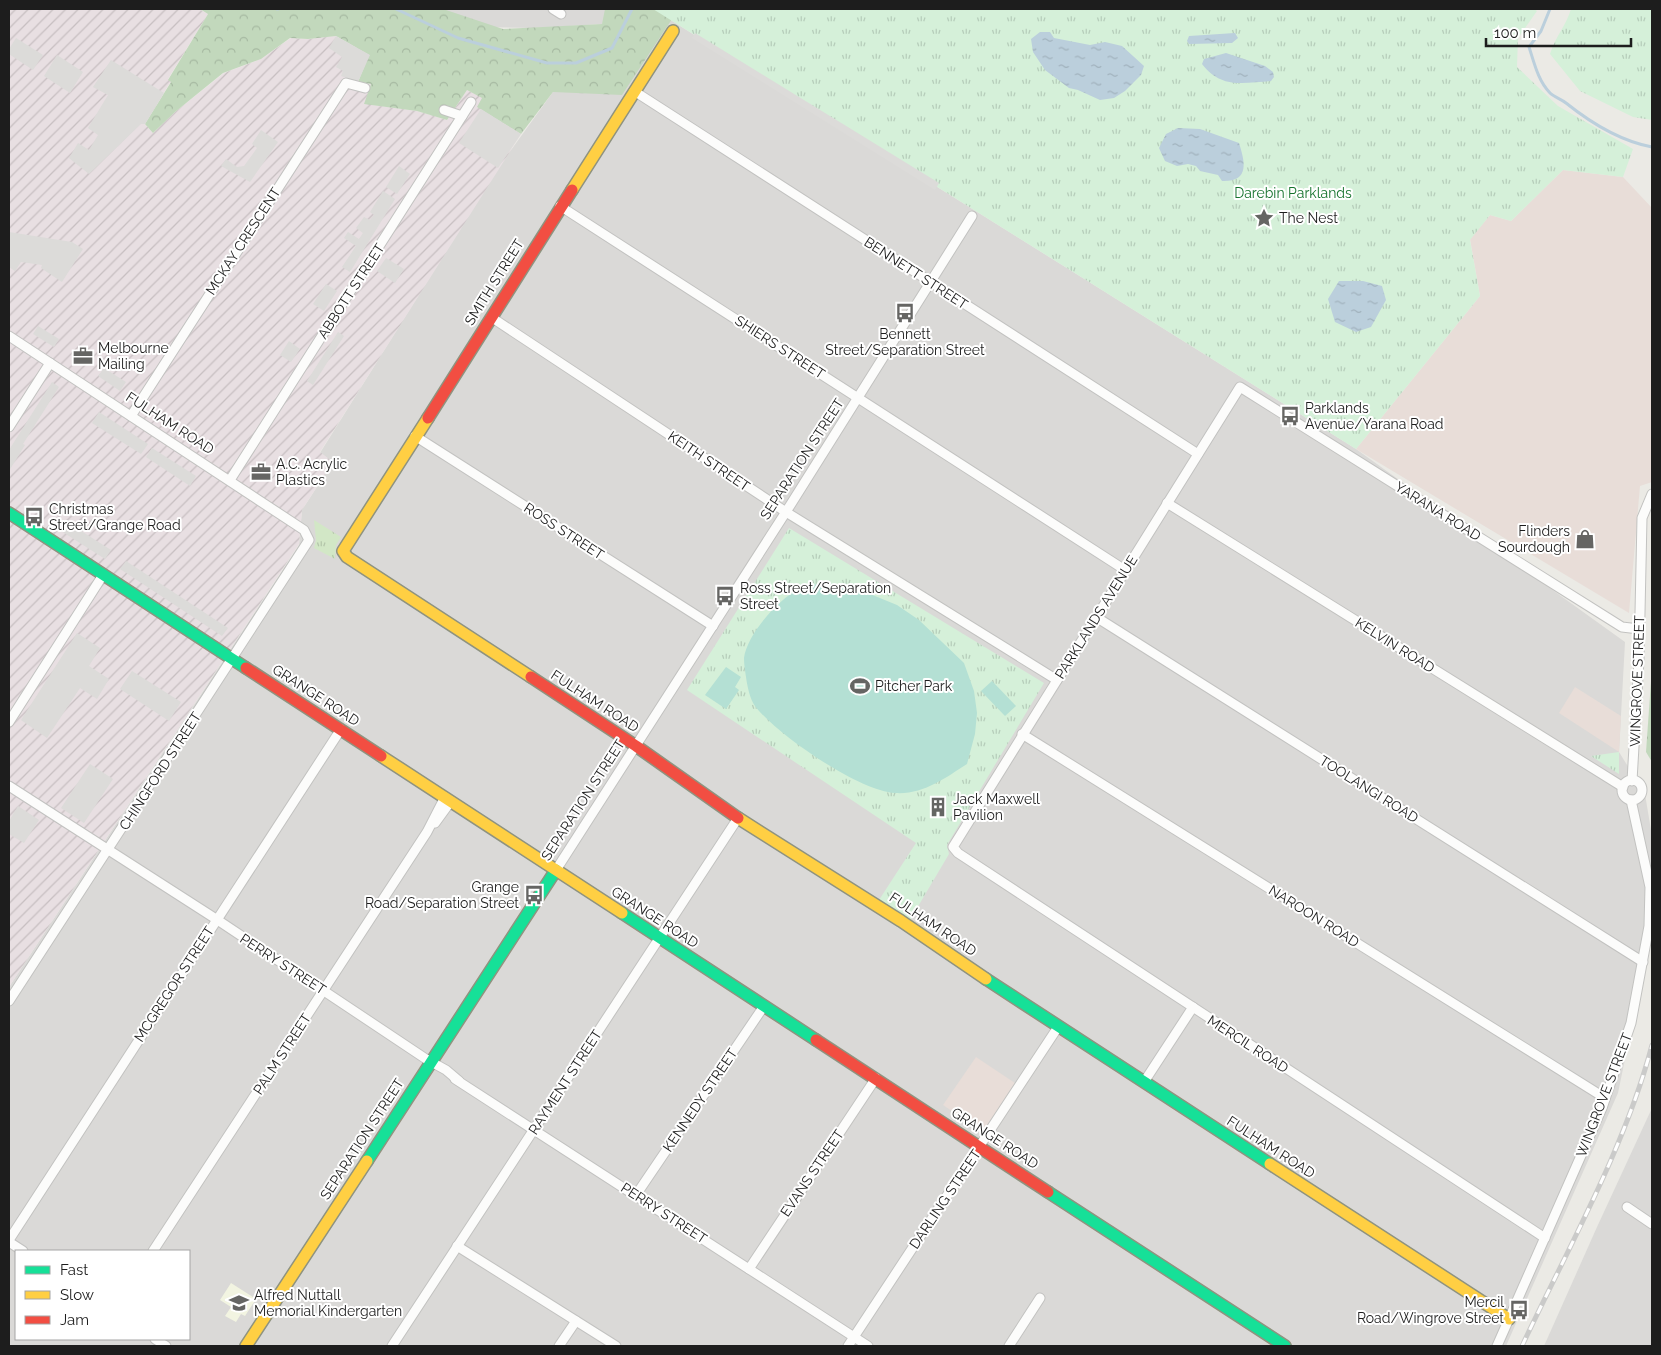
<svg xmlns="http://www.w3.org/2000/svg" width="1661" height="1355" font-family="Raleway,sans-serif">
	<style>
		.residential { fill: #dad9d7; fill-rule: evenodd }
		.commercial { fill: #e8ddd8 }
		.industrial { fill: url(#industrial-furrows) }
		.education { fill: #f2f4e1 }
		.grass { fill: url(#grass-tufts) }
		.forest { fill: url(#forest-crowns) }
		.park { fill: url(#park-tufts) }
		.pitch { fill: #b4e0d4 }
		.parking { fill: #dcdbd9 }
		.water { fill: url(#water-ripples) }
		.lines { fill: none; stroke-linecap: round; stroke-linejoin: round }
		.stream { stroke: #bbcfdc; stroke-width: 3 }
		.street-casing { stroke: #c2c2c0; stroke-width: 11 }
		.fast-casing { stroke: #8f937f; stroke-width: 14 }
		.slow-casing { stroke: #8f937f; stroke-width: 14 }
		.jam-casing { stroke: #8f937f; stroke-width: 14 }
		.street { stroke: #fcfcfb; stroke-width: 9 }
		.fast { stroke: #16e098; stroke-width: 11 }
		.slow { stroke: #ffcf43; stroke-width: 11 }
		.jam { stroke: #f24e42; stroke-width: 11 }
		.rail-casing { stroke: #cacac9; stroke-width: 5 }
		.rail { stroke: #fff; stroke-width: 3; stroke-dasharray: 9; stroke-linecap: butt }
		.labels { text-anchor: middle; stroke-width: 4; stroke-linejoin: round; paint-order: stroke }
		.park-label { font-size: 14px; fill: #14722c; stroke: #fff }
		.poi-label { font-size: 14px; fill: #1d1d1d; stroke: #fff; text-anchor: start }
		.street-label { font-size: 14px; fill: #1d1d1d; stroke: #fff }
	</style>
	<defs>
		<pattern id="industrial-furrows" width="10" height="10" patternUnits="userSpaceOnUse" patternTransform="scale(1.25)"><rect width="10" height="10" fill="#e8dfe2"/><path d="M-1 1l2-2M0 10L10 0M9 11l2-2" fill="none" stroke="#c7bfc1"/></pattern>
		<pattern id="grass-tufts" width="24" height="20" patternUnits="userSpaceOnUse" patternTransform="scale(1.25)"><rect width="24" height="20" fill="#d2e7c6"/><path d="M3 7l-1-3M5 7V3M7 7l1-3M15 17l-1-3M17 17v-4M19 17l1-3" fill="none" stroke="#b4c6aa"/></pattern>
		<pattern id="forest-crowns" width="20" height="18" patternUnits="userSpaceOnUse" patternTransform="scale(1.25)"><rect width="20" height="18" fill="#c2d8bc"/><path d="M2 6a3 3 0 1 1 6 0M12 15a3 3 0 1 1 6 0" fill="none" stroke="#a6b9a1"/></pattern>
		<pattern id="park-tufts" width="24" height="20" patternUnits="userSpaceOnUse" patternTransform="scale(1.25)"><rect width="24" height="20" fill="#d5f0d9"/><path d="M3 7l-1-3M5 7V3M7 7l1-3M15 17l-1-3M17 17v-4M19 17l1-3" fill="none" stroke="#b6cdba"/></pattern>
		<pattern id="water-ripples" width="26" height="14" patternUnits="userSpaceOnUse" patternTransform="scale(1.25)"><rect width="26" height="14" fill="#bbcfdc"/><path d="M2 4q2-2 4 0t4 0M15 11q2-2 4 0t4 0" fill="none" stroke="#a0b1bc"/></pattern>
	</defs>
	<rect width="100%" height="100%" fill="#ebeae5"/>
	<g class="residential">
		<polygon points="439,9 611,9 602,24 535,28 472,27"/>
		<path d="M 653,9 L 1356,449 L 1625,642 L 1619,752 L 1645,794 L 1652,836 L 1652,929 L 1618,1093 L 1506,1346 L 9,1346 L 9,987 L 299,545 L 302,510 L 333,462 L 320,453 L 498,168 L 553,92 ZM 16,1251 L 189,1251 L 189,1339 L 16,1339 Z"/>
		<polygon points="1652,1108 1652,1346 1544,1346 1597,1227"/>
	</g>
	<g class="commercial">
		<polygon points="1563,170 1623,177 1652,208 1652,482 1640,486 1629,613 1356,449 1480,296 1470,239 1490,215 1511,221"/>
		<polygon points="1575,687 1621,716 1619,752 1559,713"/>
		<polygon points="976,1057 1015,1083 983,1132 943,1105"/>
	</g>
	<polygon class="industrial" points="9,9 199,9 208,14 168,79 171,81 145,124 153,133 175,112 224,73 261,59 291,38 308,39 336,36 358,82 371,84 365,104 417,111 447,120 467,90 483,98 478,107 521,134 320,452 333,462 302,510 299,544 9,987"/>
	<polygon class="education" points="231,1283 256,1299 245,1316 241,1314 236,1322 225,1316 231,1307 220,1300"/>
	<polygon class="grass" points="314,520 341,537 336,545 335,559 314,548 316,540"/>
	<g class="forest">
		<polygon points="200,9 443,9 503,29 602,24 605,9 786,9 674,16 622,95 553,92 521,134 477,107 482,98 467,90 447,120 417,111 364,104 371,84 358,82 369,55 336,36 308,39 290,38 261,59 223,73 175,112 153,133 145,124 171,82 168,80 208,14"/>
		<polygon points="1651,681 1652,681 1652,762 1646,752"/>
	</g>
	<g class="park">
		<polygon points="653,9 1534,9 1537,11 1518,38 1517,67 1558,106 1633,149 1623,177 1563,170 1511,221 1490,215 1470,240 1480,296 1356,449"/>
		<path d="M 1571,9 L 1651,9 L 1652,120 L 1633,117 L 1580,91 L 1550,54 C 1555,37 1566,26 1571,9 Z"/>
		<polygon points="789,528 1044,683 947,845 949,854 910,920 879,900 916,843 687,690"/>
		<polygon points="1619,752 1619,774 1591,756"/>
	</g>
	<g class="pitch">
		<path d="M 821,583 L 848,585 L 897,605 L 919,620 L 964,663 L 974,691 L 977,713 L 975,734 L 967,764 C 945,778 923,795 895,793 C 859,791 777,735 755,706 C 750,700 747,685 746,677 C 745,671 744,664 744,658 C 747,635 778,599 799,589 C 806,586 814,585 821,583 Z"/>
		<polygon points="726,667 741,677 735,687 739,690 726,709 705,695"/>
		<polygon points="992,681 1016,706 1005,716 981,691"/>
	</g>
	<g class="parking">
		<polygon points="695,33 939,183 935,190 692,38"/>
		<polygon points="336,36 370,55 358,82 341,76 343,71 336,67 342,57 329,48"/>
		<polygon points="16,38 43,55 33,70 9,54 9,49"/>
		<polygon points="57,55 83,72 70,93 44,76"/>
		<polygon points="111,60 164,93 145,124 141,124 89,174 69,158 78,143 89,150 98,135 88,128 108,95 93,87"/>
		<polygon points="481,109 521,134 498,168 459,143"/>
		<polygon points="261,130 278,142 250,182 221,166 226,159 237,167 244,166 257,148 252,144"/>
		<polygon points="399,166 410,174 397,194 386,187"/>
		<polygon points="383,191 395,199 350,272 342,267 356,246 344,238 348,232 359,239 363,233 356,228 364,217 370,220 374,215 370,212"/>
		<polygon points="9,232 72,242 83,249 62,282 41,268 42,265 21,262 15,271 9,267"/>
		<polygon points="386,258 404,269 395,283 377,271"/>
		<polygon points="326,284 337,291 324,311 313,304"/>
		<polygon points="38,326 59,339 54,347 33,334"/>
		<polygon points="338,332 344,336 313,385 307,381"/>
		<polygon points="289,341 300,349 291,362 280,355"/>
		<polygon points="104,368 126,382 120,391 98,376"/>
		<polygon points="52,382 59,387 23,444 25,445 9,471 9,450"/>
		<polygon points="99,412 148,444 141,454 92,423"/>
		<polygon points="152,448 196,476 190,486 146,457"/>
		<polygon points="64,520 111,550 105,559 58,529"/>
		<polygon points="126,561 228,628 222,636 120,569"/>
		<polygon points="77,633 100,648 89,666 109,679 97,699 80,688 47,738 21,720"/>
		<polygon points="132,671 181,702 169,721 120,689"/>
		<polygon points="90,764 113,779 84,823 61,808"/>
		<polygon points="18,806 39,820 24,843 9,834 9,821"/>
	</g>
	<g class="water">
		<polygon points="1040,32 1050,32 1054,38 1090,45 1105,42 1122,46 1144,66 1141,75 1125,91 1114,98 1100,100 1078,90 1069,88 1045,70 1033,52 1031,39"/>
		<polygon points="1235,33 1238,38 1232,43 1189,44 1187,41 1189,36"/>
		<path d="M 1226,53 L 1265,66 L 1273,72 L 1274,77 L 1271,81 C 1243,83 1221,89 1202,64 L 1204,59 Z"/>
		<path d="M 1178,128 L 1200,129 L 1239,143 C 1245,162 1250,182 1222,181 L 1218,175 L 1200,171 L 1196,166 L 1188,164 L 1177,166 L 1165,161 L 1159,148 L 1166,134 Z"/>
		<polygon points="1339,281 1363,281 1382,286 1386,300 1371,327 1356,332 1335,322 1328,299"/>
	</g>
	<g class="lines">
		<g class="stream">
			<polyline points="277,9 278,9"/>
			<polyline points="396,9 458,38 547,63 576,63 612,48 632,9"/>
			<path d="M 1550,9 L 1541,31 L 1529,47 C 1534,62 1538,81 1550,93 C 1554,97 1561,99 1566,103 C 1591,123 1620,141 1652,147"/>
		</g>
		<defs>
			<g id="street">
				<polyline points="553,9 561,14"/>
				<polyline points="634,91 1198,454"/>
				<polyline points="444,110 462,116"/>
				<polyline points="560,206 1125,570"/>
				<polyline points="491,317 786,512 1057,680"/>
				<polyline points="9,336 304,530 309,540 9,1001"/>
				<polyline points="131,416 346,83 365,88"/>
				<polyline points="9,427 50,363"/>
				<polyline points="415,436 713,626"/>
				<polyline points="230,480 471,102"/>
				<polyline points="1167,503 1623,787"/>
				<polyline points="1096,617 1643,962"/>
				<polyline points="9,722 103,575"/>
				<polyline points="1022,734 1605,1098"/>
				<circle cx="1632" cy="790" r="10"/>
				<polyline points="1632,781 1639,660 1642,518 1652,494"/>
				<polyline points="9,786 216,919 426,1059 446,1070 459,1081"/>
				<polyline points="435,823 451,801"/>
				<polyline points="556,870 791,504 972,216"/>
				<polyline points="455,1079 868,1346"/>
				<polyline points="1144,1082 1193,1007"/>
				<polyline points="636,1195 764,1006"/>
				<polyline points="1627,1207 1652,1224"/>
				<polyline points="1545,1238 958,853 953,847 1240,387 1622,627 1639,629"/>
				<polyline points="9,1240 341,729"/>
				<polyline points="9,1242 23,1251"/>
				<polyline points="457,1246 616,1346"/>
				<polyline points="153,1251 427,832 445,797"/>
				<polyline points="749,1269 876,1078"/>
				<polyline points="155,1339 166,1346"/>
				<polyline points="392,1346 738,818"/>
				<polyline points="559,1346 576,1321"/>
				<polyline points="848,1346 1058,1027"/>
				<polyline points="1009,1346 1040,1298"/>
				<polyline points="1497,1346 1602,1108 1631,1023 1649,926 1650,887 1631,800"/>
			</g>
			<g id="fast">
				<polyline points="9,513 246,668"/>
				<polyline points="622,913 816,1040"/>
				<polyline points="986,979 1270,1164"/>
				<polyline points="367,1161 556,870"/>
				<polyline points="1048,1192 1285,1346"/>
			</g>
			<g id="slow">
				<polyline points="572,190 673,31"/>
				<polyline points="428,418 343,551 347,557 531,677"/>
				<polyline points="381,756 622,913"/>
				<polyline points="738,818 901,921 986,979"/>
				<polyline points="1270,1164 1509,1319"/>
				<polyline points="246,1346 367,1161"/>
			</g>
			<g id="jam">
				<polyline points="428,418 572,190"/>
				<polyline points="246,668 381,756"/>
				<polyline points="531,677 636,746 738,818"/>
				<polyline points="816,1040 1048,1192"/>
			</g>
		</defs>
		<use href="#street" class="street-casing"/>
		<use href="#fast" class="fast-casing"/>
		<use href="#slow" class="slow-casing"/>
		<use href="#jam" class="jam-casing"/>
		<use href="#street" class="street"/>
		<use href="#fast" class="fast"/>
		<use href="#slow" class="slow"/>
		<use href="#jam" class="jam"/>
		<defs>
			<path id="rail" d="M 1522,1346 C 1567,1250 1625,1148 1652,1045"/>
		</defs>
		<use href="#rail" class="rail-casing"/>
		<use href="#rail" class="rail"/>
	</g>
	<defs>
		<symbol id="sight-bare" viewBox="-9 -9 18 18"><path d="M0-6L1.8-2.2L6-1.7L2.9 1.2L3.7 5.4L0 3.3L-3.7 5.4L-2.9 1.2L-6-1.7L-1.8-2.2Z" fill="#656563" stroke="#fff" stroke-width="2.5" paint-order="stroke"/></symbol>
		<symbol id="bus-bare" viewBox="-9 -9 18 18"><path d="M-5-6H5V4H4V6H2V4H-2V6H-4V4H-5ZM-3.5-4V0h7V-4ZM-3.5 1.2v1.5H-2V1.2ZM2 1.2v1.5H3.5V1.2Z" fill="#656563" stroke="#fff" stroke-width="2.5" paint-order="stroke"/></symbol>
		<symbol id="office-bare" viewBox="-9 -9 18 18"><path d="M-6-3h4V-5.5h4V-3h4V5H-6ZM-1-4.5V-3h2v-1.5ZM-6 0V1H6V0Z" fill="#656563" stroke="#fff" stroke-width="2.5" paint-order="stroke"/></symbol>
		<symbol id="shop-bare" viewBox="-9 -9 18 18"><path d="M-5-2.5h2.3a2.7 3.5 0 0 1 5.4 0H5L5.5 6h-11ZM-1.5-2.5h3a1.5 2.3 0 0 0-3 0Z" fill="#656563" stroke="#fff" stroke-width="2.5" paint-order="stroke"/></symbol>
		<symbol id="stadium-bare" viewBox="-9 -9 18 18"><path d="M0-5a6.5 5 0 1 0 0 10a6.5 5 0 1 0 0-10ZM-3.5-1.8h7v3.6h-7Z" fill="#656563" stroke="#fff" stroke-width="2.5" paint-order="stroke"/></symbol>
		<symbol id="building-bare" viewBox="-9 -9 18 18"><path d="M-4-6H4V6H1V3H-1V6H-4ZM-2.5-4.3h1.7v1.8h-1.7ZM.8-4.3h1.7v1.8H.8ZM-2.5-1h1.7V.8h-1.7ZM.8-1h1.7V.8H.8Z" fill="#656563" stroke="#fff" stroke-width="2.5" paint-order="stroke"/></symbol>
		<symbol id="school-bare" viewBox="-9 -9 18 18"><path d="M0-5L7-2L0 1L-7-2ZM-4 1L0 2.5L4 1V4Q0 6-4 4Z" fill="#656563" stroke="#fff" stroke-width="2.5" paint-order="stroke"/></symbol>
	</defs>
	<g fill-rule="evenodd">
		<use href="#sight-bare" x="1250" y="204" width="28" height="28"/>
		<use href="#bus-bare" x="891" y="299" width="28" height="28"/>
		<use href="#office-bare" x="69" y="342" width="28" height="28"/>
		<use href="#bus-bare" x="1276" y="402" width="28" height="28"/>
		<use href="#office-bare" x="247" y="458" width="28" height="28"/>
		<use href="#bus-bare" x="20" y="503" width="28" height="28"/>
		<use href="#shop-bare" x="1571" y="525" width="28" height="28"/>
		<use href="#bus-bare" x="711" y="582" width="28" height="28"/>
		<use href="#stadium-bare" x="846" y="672" width="28" height="28"/>
		<use href="#building-bare" x="924" y="793" width="28" height="28"/>
		<use href="#bus-bare" x="520" y="881" width="28" height="28"/>
		<use href="#school-bare" x="225" y="1289" width="28" height="28"/>
		<use href="#bus-bare" x="1505" y="1296" width="28" height="28"/>
	</g>
	<g class="labels">
		<g class="park-label">
			<text x="1293" y="198">Darebin Parklands</text>
		</g>
		<g class="poi-label">
			<text x="1279" y="223">The Nest</text>
			<text x="905" y="339" text-anchor="middle">Bennett<tspan x="905" dy="16">Street/Separation Street</tspan></text>
			<text x="98" y="353">Melbourne<tspan x="98" dy="16">Mailing</tspan></text>
			<text x="1305" y="413">Parklands<tspan x="1305" dy="16">Avenue/Yarana Road</tspan></text>
			<text x="276" y="469">A.C. Acrylic<tspan x="276" dy="16">Plastics</tspan></text>
			<text x="49" y="514">Christmas<tspan x="49" dy="16">Street/Grange Road</tspan></text>
			<text x="1570" y="536" text-anchor="end">Flinders<tspan x="1570" dy="16">Sourdough</tspan></text>
			<text x="740" y="593">Ross Street/Separation<tspan x="740" dy="16">Street</tspan></text>
			<text x="875" y="691">Pitcher Park</text>
			<text x="953" y="804">Jack Maxwell<tspan x="953" dy="16">Pavilion</tspan></text>
			<text x="519" y="892" text-anchor="end">Grange<tspan x="519" dy="16">Road/Separation Street</tspan></text>
			<text x="254" y="1300">Alfred Nuttall<tspan x="254" dy="16">Memorial Kindergarten</tspan></text>
			<text x="1504" y="1307" text-anchor="end">Mercil<tspan x="1504" dy="16">Road/Wingrove Street</tspan></text>
		</g>
		<g class="street-label">
			<text transform="translate(243 241) rotate(-57)" y="5">MCKAY CRESCENT</text>
			<text transform="translate(916 273) rotate(33)" y="5">BENNETT STREET</text>
			<text transform="translate(494 282) rotate(-58)" y="5">SMITH STREET</text>
			<text transform="translate(351 291) rotate(-57)" y="5">ABBOTT STREET</text>
			<text transform="translate(780 347) rotate(33)" y="5">SHIERS STREET</text>
			<text transform="translate(170 423) rotate(33)" y="5">FULHAM ROAD</text>
			<text transform="translate(802 459) rotate(-57)" y="5">SEPARATION STREET</text>
			<text transform="translate(709 461) rotate(34)" y="5">KEITH STREET</text>
			<text transform="translate(1438 511) rotate(32)" y="5">YARANA ROAD</text>
			<text transform="translate(564 531) rotate(33)" y="5">ROSS STREET</text>
			<text transform="translate(1096 617) rotate(-58)" y="5">PARKLANDS AVENUE</text>
			<text transform="translate(1395 645) rotate(32)" y="5">KELVIN ROAD</text>
			<text transform="translate(1637 681) rotate(-88)" y="5">WINGROVE STREET</text>
			<text transform="translate(316 695) rotate(33)" y="5">GRANGE ROAD</text>
			<text transform="translate(595 701) rotate(33)" y="5">FULHAM ROAD</text>
			<text transform="translate(160 771) rotate(-57)" y="5">CHINGFORD STREET</text>
			<text transform="translate(1369 789) rotate(32)" y="5">TOOLANGI ROAD</text>
			<text transform="translate(583 800) rotate(-57)" y="5">SEPARATION STREET</text>
			<text transform="translate(1314 916) rotate(32)" y="5">NAROON ROAD</text>
			<text transform="translate(655 917) rotate(33)" y="5">GRANGE ROAD</text>
			<text transform="translate(933 924) rotate(34)" y="5">FULHAM ROAD</text>
			<text transform="translate(283 964) rotate(33)" y="5">PERRY STREET</text>
			<text transform="translate(174 984) rotate(-57)" y="5">MCGREGOR STREET</text>
			<text transform="translate(1248 1044) rotate(33)" y="5">MERCIL ROAD</text>
			<text transform="translate(282 1054) rotate(-57)" y="5">PALM STREET</text>
			<text transform="translate(565 1082) rotate(-57)" y="5">RAYMENT STREET</text>
			<text transform="translate(1604 1095) rotate(-69)" y="5">WINGROVE STREET</text>
			<text transform="translate(700 1100) rotate(-56)" y="5">KENNEDY STREET</text>
			<text transform="translate(995 1138) rotate(33)" y="5">GRANGE ROAD</text>
			<text transform="translate(362 1139) rotate(-57)" y="5">SEPARATION STREET</text>
			<text transform="translate(1271 1147) rotate(33)" y="5">FULHAM ROAD</text>
			<text transform="translate(812 1173) rotate(-56)" y="5">EVANS STREET</text>
			<text transform="translate(945 1199) rotate(-56)" y="5">DARLING STREET</text>
			<text transform="translate(664 1213) rotate(33)" y="5">PERRY STREET</text>
		</g>
	</g>
	<rect width="1661" height="1355" fill="none" stroke="#1d1d1d" stroke-width="20"/>
	<rect x="15" y="1250" width="175" height="90" fill="#ffffff" stroke="#a5a5a5"/>
	<rect x="25" y="1266" width="25" height="8" fill="#16e098" stroke="#a5a5a5"/>
	<text x="60" y="1275" font-size="15" fill="#1d1d1d">Fast</text>
	<rect x="25" y="1291" width="25" height="8" fill="#ffcf43" stroke="#a5a5a5"/>
	<text x="60" y="1300" font-size="15" fill="#1d1d1d">Slow</text>
	<rect x="25" y="1316" width="25" height="8" fill="#f24e42" stroke="#a5a5a5"/>
	<text x="60" y="1325" font-size="15" fill="#1d1d1d">Jam</text>
	<path d="M1486 38v8h145v-8" fill="none" stroke="#1d1d1d" stroke-width="2.5"/>
	<text x="1494" y="38" font-size="15" fill="#1d1d1d" stroke="#ffffff" stroke-width="4" paint-order="stroke">100 m</text>
</svg>
